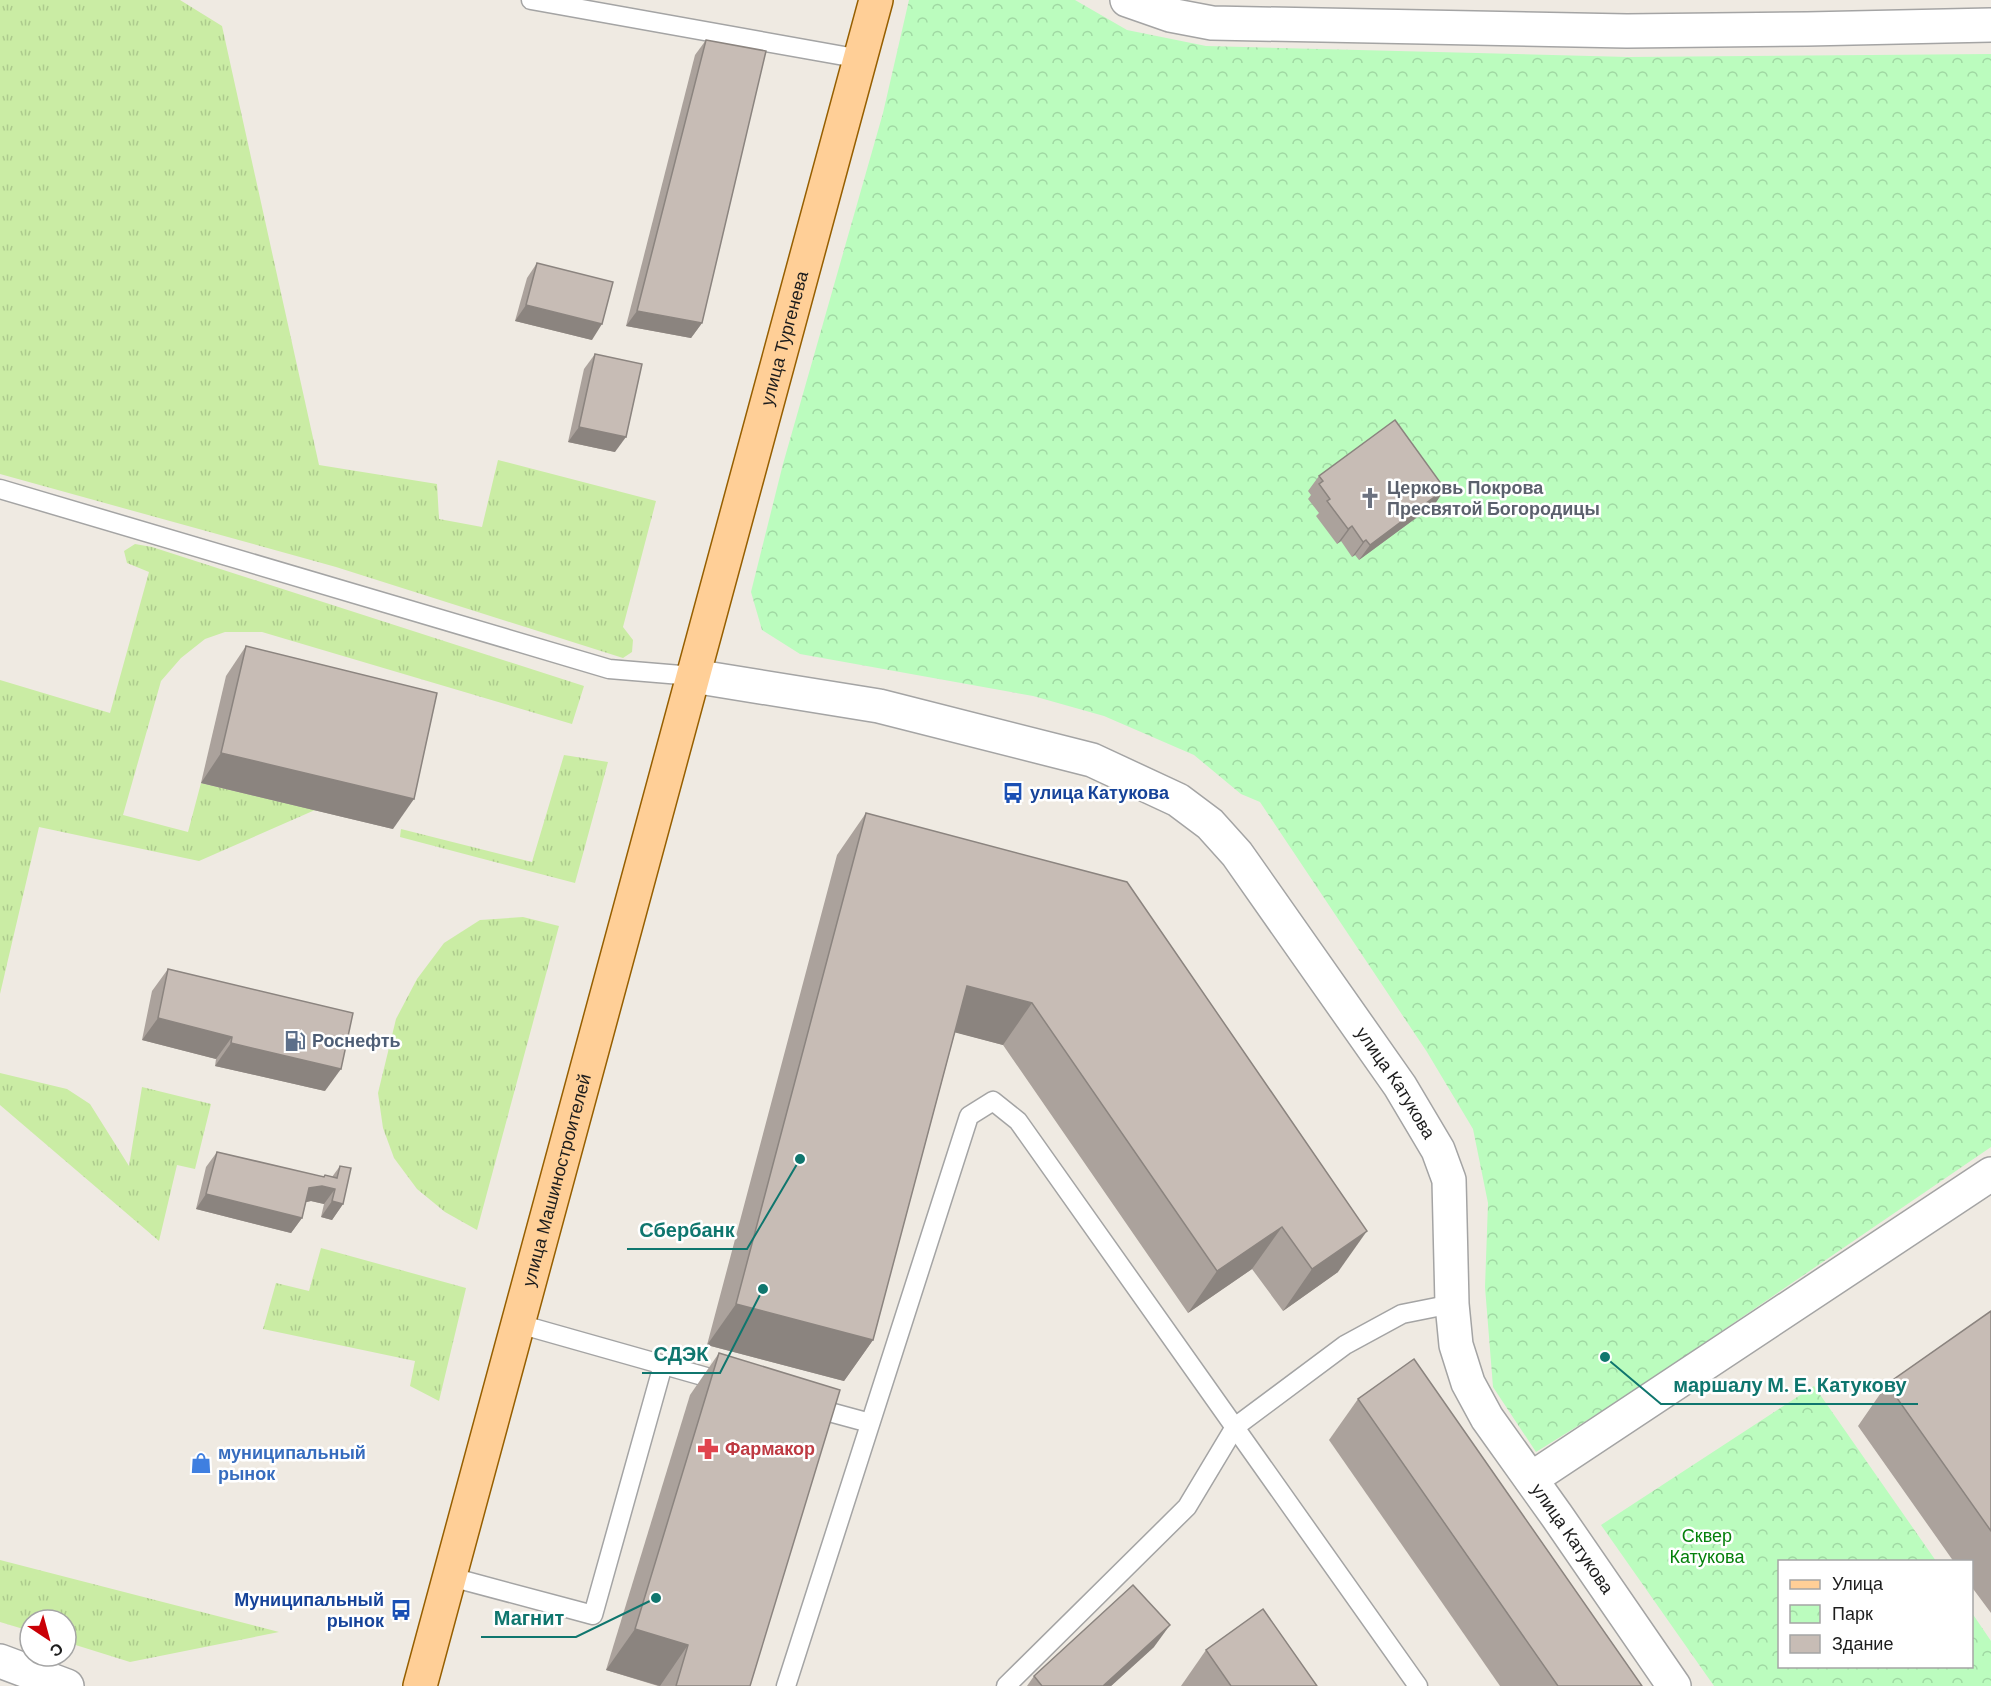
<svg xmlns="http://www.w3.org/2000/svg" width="1991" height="1686" font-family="'DM Sans',sans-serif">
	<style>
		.grass { fill: url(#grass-tufts) }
		.park { fill: url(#park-crowns) }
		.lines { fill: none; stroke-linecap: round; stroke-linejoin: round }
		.service-casing { stroke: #a4a4a4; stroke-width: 21 }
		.minor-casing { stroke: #a4a4a4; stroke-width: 36 }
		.tertiary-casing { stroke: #a4a4a4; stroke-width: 36 }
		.primary-casing { stroke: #965f00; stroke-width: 36 }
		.service { stroke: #fff; stroke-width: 18 }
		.minor { stroke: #fff; stroke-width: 33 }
		.tertiary { stroke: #fff; stroke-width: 33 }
		.primary { stroke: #ffcf97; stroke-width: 33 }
		.wall { fill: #aba29c }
		.shaded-wall { fill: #8b847f }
		.building { fill: #c7bcb5; stroke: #8b847f; stroke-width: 1.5 }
		.labels { text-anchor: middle; stroke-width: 5; stroke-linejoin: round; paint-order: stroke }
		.street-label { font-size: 18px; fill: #1d1d1d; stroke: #fff }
		.worship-label { font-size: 18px; font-weight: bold; fill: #5b616d; stroke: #fff; text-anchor: start }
		.transit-label { font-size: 18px; font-weight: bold; fill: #164399; stroke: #fff; text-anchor: start }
		.service-label { font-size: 18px; font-weight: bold; fill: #4e5e75; stroke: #fff; text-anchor: start }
		.health-label { font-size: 18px; font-weight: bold; fill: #be3a42; stroke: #fff; text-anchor: start }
		.shop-label { font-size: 18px; font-weight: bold; fill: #366cbe; stroke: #fff; text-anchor: start }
		.park-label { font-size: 18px; fill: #05810b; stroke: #fff }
		.leader { fill: none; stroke: #0f766e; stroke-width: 2 }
		.callout-dot { fill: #0f766e; stroke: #fff; stroke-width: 2 }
		.callout-label { font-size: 20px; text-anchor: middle; font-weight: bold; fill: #0f766e; stroke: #fff; stroke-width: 5; stroke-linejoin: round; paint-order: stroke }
	</style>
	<defs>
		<pattern id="grass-tufts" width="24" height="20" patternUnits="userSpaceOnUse" patternTransform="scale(1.5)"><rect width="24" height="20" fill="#caeca4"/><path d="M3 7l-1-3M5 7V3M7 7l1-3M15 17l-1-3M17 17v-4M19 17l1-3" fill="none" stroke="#adca8d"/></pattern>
		<pattern id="park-crowns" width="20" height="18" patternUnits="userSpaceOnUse" patternTransform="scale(1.5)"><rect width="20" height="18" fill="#bbfcbe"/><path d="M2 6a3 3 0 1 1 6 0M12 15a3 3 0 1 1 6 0" fill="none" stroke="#a0d8a3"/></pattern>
	</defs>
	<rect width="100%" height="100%" fill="#efeae2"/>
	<g class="grass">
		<polygon points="0,0 180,0 222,26 319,465 437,484 439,519 482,527 498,460 656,501 623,627 633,640 632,652 623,658 336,567 0,474"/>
		<polygon points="135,544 152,547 584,686 572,724 262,632 225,632 205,639 181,658 161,681 123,815 188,832 201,783 315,810 199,861 39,827 0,994 0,680 110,713 149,572 127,563 124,551"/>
		<polygon points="564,755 608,762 575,883 400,837 401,829 532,862"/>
		<polygon points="523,917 559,926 477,1230 445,1212 417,1189 394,1158 383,1128 378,1093 396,1019 417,979 444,943 480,920"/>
		<polygon points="0,1073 67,1089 90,1104 129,1166 142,1087 211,1104 195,1169 177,1165 159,1241 0,1105"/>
		<polygon points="321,1248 466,1288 439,1401 410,1386 415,1361 263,1329 276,1283 309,1291"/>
		<polygon points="0,1560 279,1632 130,1662 66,1642 66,1620 30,1620 30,1631 0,1622"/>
	</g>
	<g class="park">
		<polygon points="909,0 1075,0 1127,30 1206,46 1628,57 1991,54 1991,1147 1631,1393 1536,1452 1493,1387 1485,1287 1488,1203 1473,1129 1427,1052 1260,802 1241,794 1194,755 1104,716 1033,696 800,654 762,630 751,592 783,464 883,113"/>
		<polygon points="1814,1386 1936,1561 1780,1562 1780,1666 1972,1666 1972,1613 1991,1641 1991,1686 1714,1686 1601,1525"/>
	</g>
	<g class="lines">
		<defs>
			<g id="service">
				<polyline points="531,0 861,59"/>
				<polyline points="0,489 609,669 693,676"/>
				<polyline points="519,1324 724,1382"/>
				<polyline points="811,1407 870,1423"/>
				<polyline points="451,1577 593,1615 663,1365"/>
				<polyline points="786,1686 969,1116 993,1101 1018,1121 1418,1686"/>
				<polyline points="1006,1686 1187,1507 1235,1427 1345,1345 1402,1314 1452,1304"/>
			</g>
			<g id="minor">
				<polyline points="1127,0 1170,15 1212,23 1627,31 1807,29 1991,25"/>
				<polyline points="1531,1479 1991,1174"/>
			</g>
			<g id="tertiary">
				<path id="s1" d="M 693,676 L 879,706 L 1092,760 L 1178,800 L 1210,824 L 1237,854 L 1400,1086 L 1438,1150 L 1449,1180 L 1452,1304 L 1456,1345 L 1468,1383 L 1487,1418 L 1557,1516 L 1674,1686"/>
				<polyline points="0,1661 67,1686"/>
			</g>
			<g id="primary">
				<path id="s2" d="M 420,1686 L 876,0"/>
			</g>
		</defs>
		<use href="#service" class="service-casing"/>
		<use href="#minor" class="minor-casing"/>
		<use href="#tertiary" class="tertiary-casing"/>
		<use href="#primary" class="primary-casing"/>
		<use href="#service" class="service"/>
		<use href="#minor" class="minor"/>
		<use href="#tertiary" class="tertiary"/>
		<use href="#primary" class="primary"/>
	</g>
	<g class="wall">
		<polygon points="706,40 702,323 691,338 626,326 695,55"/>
		<polygon points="537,263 592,340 515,321 527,278"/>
		<polygon points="595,354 615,452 568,442 584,369"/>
		<polygon points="1319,476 1435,504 1359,560 1355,555 1352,557 1341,541 1337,544 1316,516 1319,513 1308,499 1311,495 1308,491"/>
		<polygon points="246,646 393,829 201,783 226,676"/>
		<polygon points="866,813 1338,1272 1283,1311 1252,1269 1188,1313 1003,1045 955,1032 873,1340 844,1381 707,1345 837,855"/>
		<polygon points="168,969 325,1091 215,1066 216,1059 142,1040 152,991"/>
		<polygon points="217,1152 323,1177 325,1175 332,1177 340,1166 343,1204 332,1220 321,1217 324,1204 311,1201 306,1202 302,1218 291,1233 196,1209 206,1167"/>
		<polygon points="1991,1311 1991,1613 1971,1586 1971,1562 1954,1562 1858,1426 1887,1384"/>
		<polygon points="719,1353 750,1686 658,1686 606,1670 690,1395"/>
		<polygon points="1358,1399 1642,1686 1500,1686 1329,1440"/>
		<polygon points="1154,1647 1111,1686 1027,1686 1034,1676"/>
		<polygon points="1206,1650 1317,1686 1181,1686"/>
	</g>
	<g class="shaded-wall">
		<polygon points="526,305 602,324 592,340 515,321"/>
		<polygon points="637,311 702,323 691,338 626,326"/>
		<polygon points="579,427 626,437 615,452 568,442"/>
		<polygon points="1445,489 1435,504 1359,560 1370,545"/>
		<polygon points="1352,526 1341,541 1337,544 1348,529"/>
		<polygon points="1366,540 1355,555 1352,557 1363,542"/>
		<polygon points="221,753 414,799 393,829 201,783"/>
		<polygon points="967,986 1032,1003 1003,1045 938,1028"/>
		<polygon points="158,1018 232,1037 216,1059 142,1040"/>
		<polygon points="231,1043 341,1069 325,1091 215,1066"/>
		<polygon points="322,1186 335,1189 324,1204 311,1201 298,1204 309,1188"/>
		<polygon points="206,1194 302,1218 291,1233 196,1209"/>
		<polygon points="332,1201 343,1204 332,1220 321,1217"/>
		<polygon points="1282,1227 1252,1269 1188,1313 1217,1271"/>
		<polygon points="1367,1231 1338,1272 1283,1311 1312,1269"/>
		<polygon points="736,1304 873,1340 844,1381 707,1345"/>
		<polygon points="1170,1625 1154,1647 1111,1686 1103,1686"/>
		<polygon points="635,1629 688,1645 660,1686 606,1670"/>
	</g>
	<g class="building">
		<polygon points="706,40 766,51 702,323 637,311"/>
		<polygon points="537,263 613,282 602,324 526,305"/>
		<polygon points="595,354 642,364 626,437 579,427"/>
		<polygon points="1395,420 1445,489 1370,545 1366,540 1363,542 1352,526 1348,529 1327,501 1330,499 1319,484 1323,481 1319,476"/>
		<polygon points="246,646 437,693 414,799 221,753"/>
		<polygon points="866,813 1127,882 1367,1231 1312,1269 1282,1227 1217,1271 1032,1003 967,986 873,1340 736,1304"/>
		<polygon points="168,969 353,1013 341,1069 231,1043 232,1037 158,1018"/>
		<polygon points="217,1152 324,1177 325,1175 337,1178 340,1166 351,1168 343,1204 332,1201 335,1189 322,1186 309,1188 302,1218 206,1194"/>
		<polygon points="1991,1311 1991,1531 1887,1384"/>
		<polygon points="719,1353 840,1390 750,1686 676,1686 688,1645 635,1629"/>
		<polygon points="1414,1359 1642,1686 1558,1686 1358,1399"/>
		<polygon points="1133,1585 1170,1625 1103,1686 1042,1686 1034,1676"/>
		<polygon points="1263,1609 1317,1686 1231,1686 1206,1650"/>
	</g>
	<defs>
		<symbol id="church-bare" viewBox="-9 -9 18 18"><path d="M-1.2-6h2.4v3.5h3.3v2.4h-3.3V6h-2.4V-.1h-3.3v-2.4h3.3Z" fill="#6b7280" stroke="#fff" stroke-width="2.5" paint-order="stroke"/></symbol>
		<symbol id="bus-bare" viewBox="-9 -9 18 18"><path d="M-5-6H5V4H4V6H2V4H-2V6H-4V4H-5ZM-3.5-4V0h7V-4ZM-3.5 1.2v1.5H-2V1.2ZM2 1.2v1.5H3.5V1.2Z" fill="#1a4fb4" stroke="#fff" stroke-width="2.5" paint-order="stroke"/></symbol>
		<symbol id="fuel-bare" viewBox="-9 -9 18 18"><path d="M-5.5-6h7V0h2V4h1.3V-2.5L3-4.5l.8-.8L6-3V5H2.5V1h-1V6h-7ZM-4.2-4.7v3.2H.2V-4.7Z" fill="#5c6f8a" stroke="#fff" stroke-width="2.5" paint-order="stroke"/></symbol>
		<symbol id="pharmacy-bare" viewBox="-9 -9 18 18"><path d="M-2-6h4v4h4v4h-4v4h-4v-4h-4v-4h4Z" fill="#e0444e" stroke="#fff" stroke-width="2.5" paint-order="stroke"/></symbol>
		<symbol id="shop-bare" viewBox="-9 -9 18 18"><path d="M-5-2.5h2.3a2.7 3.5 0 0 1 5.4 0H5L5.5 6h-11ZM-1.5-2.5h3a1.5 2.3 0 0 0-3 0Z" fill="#3f7fe0" stroke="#fff" stroke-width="2.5" paint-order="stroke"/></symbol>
	</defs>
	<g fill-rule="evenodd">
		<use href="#church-bare" x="1355" y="483" width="30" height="30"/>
		<use href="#bus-bare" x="998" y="778" width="30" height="30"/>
		<use href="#fuel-bare" x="280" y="1026" width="30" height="30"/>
		<use href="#pharmacy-bare" x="693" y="1434" width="30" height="30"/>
		<use href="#shop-bare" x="186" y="1448" width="30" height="30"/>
		<use href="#bus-bare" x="386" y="1595" width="30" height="30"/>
	</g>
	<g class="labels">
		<g class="street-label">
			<text dy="6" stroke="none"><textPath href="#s2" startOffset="1396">улица Тургенева</textPath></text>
			<text dy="6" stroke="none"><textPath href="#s1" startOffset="862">улица Катукова</textPath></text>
			<text dy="6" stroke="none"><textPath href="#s2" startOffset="524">улица Машиностроителей</textPath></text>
			<text dy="6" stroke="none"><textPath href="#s1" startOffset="1366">улица Катукова</textPath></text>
		</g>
		<g class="worship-label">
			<text x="1387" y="494">Церковь Покрова<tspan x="1387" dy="21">Пресвятой Богородицы</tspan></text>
		</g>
		<g class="transit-label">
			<text x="1030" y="799">улица Катукова</text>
			<text x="384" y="1606" text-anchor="end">Муниципальный<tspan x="384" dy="21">рынок</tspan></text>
		</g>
		<g class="service-label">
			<text x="312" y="1047">Роснефть</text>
		</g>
		<g class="health-label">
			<text x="725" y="1455">Фармакор</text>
		</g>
		<g class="shop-label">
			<text x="218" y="1459">муниципальный<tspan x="218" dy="21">рынок</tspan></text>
		</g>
		<g class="park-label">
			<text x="1707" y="1542">Сквер<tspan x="1707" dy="21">Катукова</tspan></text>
		</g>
	</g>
	<path class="leader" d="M800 1159L747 1249H627M763 1289L720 1373H642M1605 1357L1661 1404H1918M656 1598L576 1637H481"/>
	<g class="callout-dot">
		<circle cx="800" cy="1159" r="6"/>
		<circle cx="763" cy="1289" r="6"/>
		<circle cx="1605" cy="1357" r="6"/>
		<circle cx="656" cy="1598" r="6"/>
	</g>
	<g class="callout-label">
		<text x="687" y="1237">Сбербанк</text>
		<text x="681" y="1361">СДЭК</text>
		<text x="1790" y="1392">маршалу М. Е. Катукову</text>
		<text x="529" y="1625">Магнит</text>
	</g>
	<rect x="1778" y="1560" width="195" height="108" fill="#ffffff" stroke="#a5a5a5" stroke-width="1.5"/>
	<rect x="1790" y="1580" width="30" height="9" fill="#ffcf97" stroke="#a5a5a5" stroke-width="1.5"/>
	<text x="1832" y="1590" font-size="18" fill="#1d1d1d">Улица</text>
	<rect x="1790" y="1605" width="30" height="18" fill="url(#park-crowns)" stroke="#a5a5a5" stroke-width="1.5"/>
	<text x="1832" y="1620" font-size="18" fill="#1d1d1d">Парк</text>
	<rect x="1790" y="1635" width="30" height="18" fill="#c7bcb5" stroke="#a5a5a5" stroke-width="1.5"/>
	<text x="1832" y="1650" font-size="18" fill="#1d1d1d">Здание</text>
	<g transform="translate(48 1638) rotate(144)"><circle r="28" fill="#ffffff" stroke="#a5a5a5" stroke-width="1.5"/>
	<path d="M0-4.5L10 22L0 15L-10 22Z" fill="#ca0006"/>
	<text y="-9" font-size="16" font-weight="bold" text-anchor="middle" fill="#1d1d1d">С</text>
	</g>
</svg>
